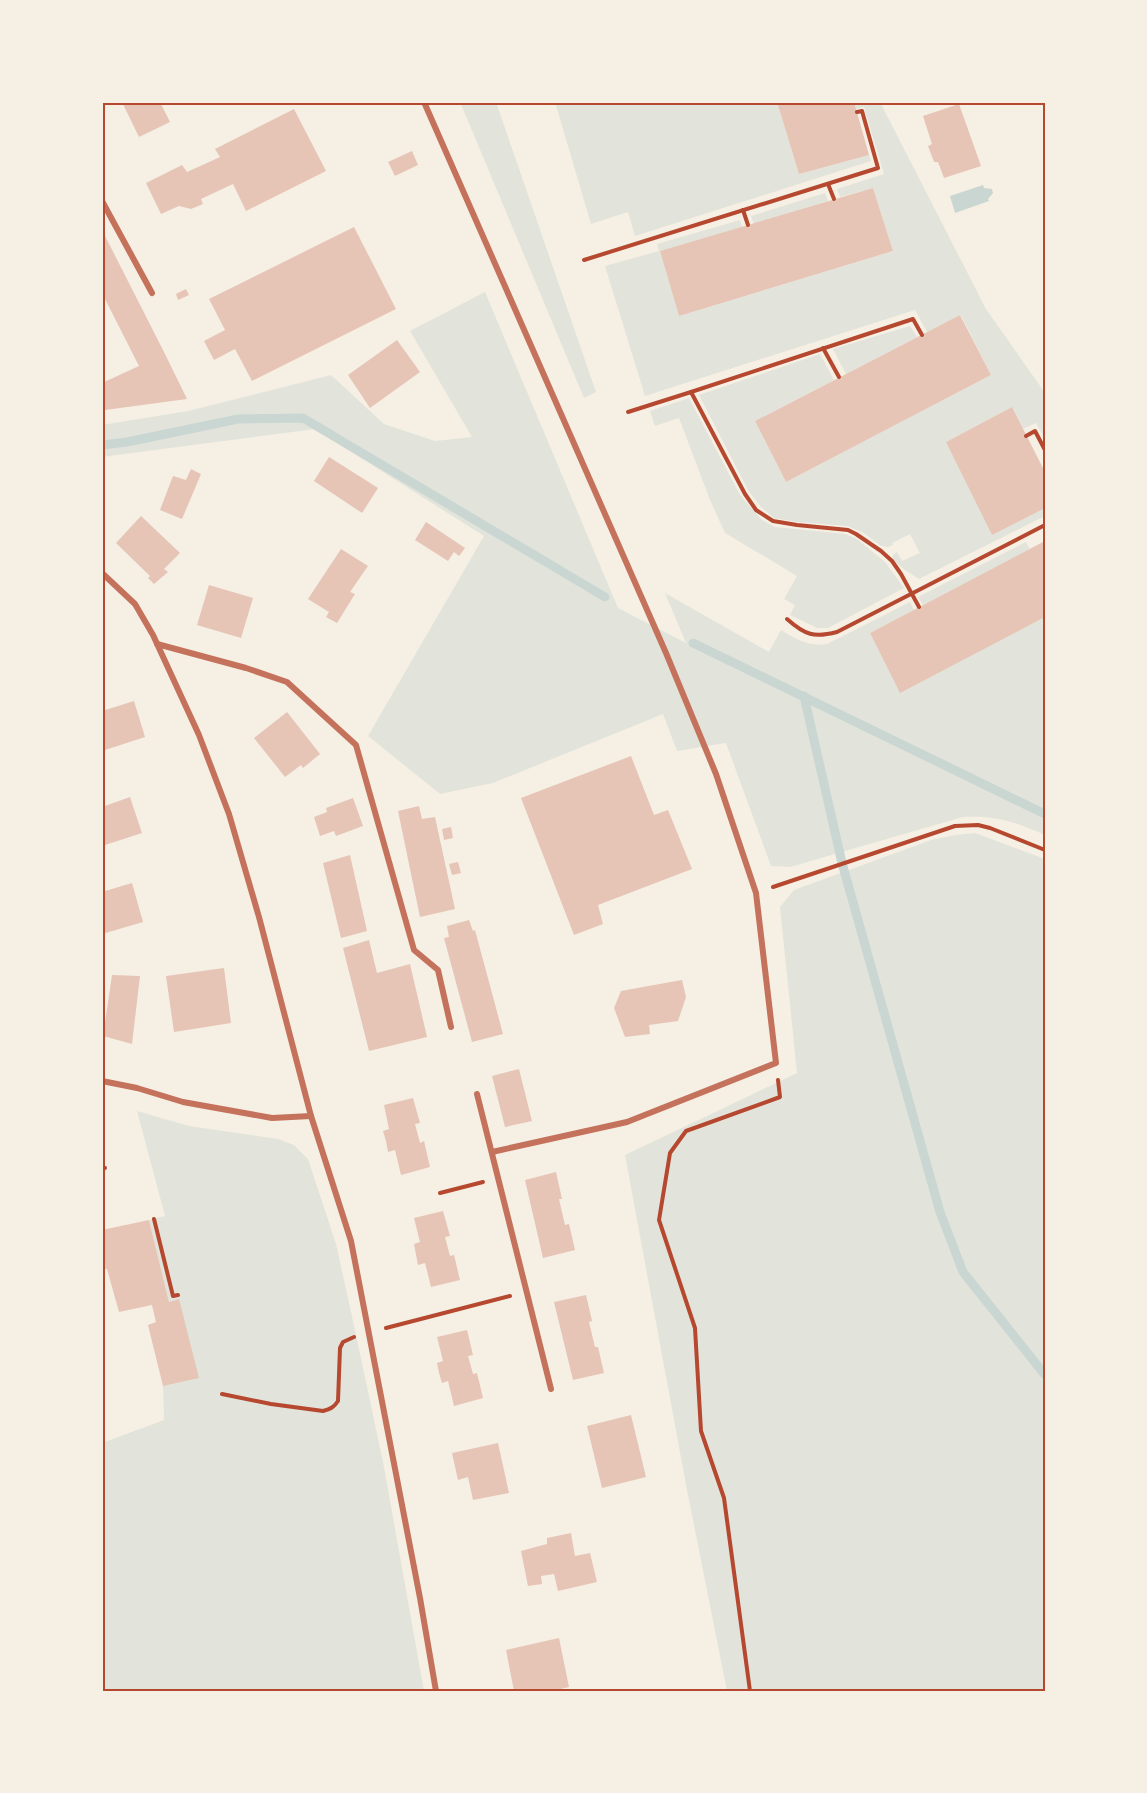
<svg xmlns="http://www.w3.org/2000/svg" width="1147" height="1793" font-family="Spectral,serif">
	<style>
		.green { fill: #e2e4dc }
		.water { fill: #c9d6d2 }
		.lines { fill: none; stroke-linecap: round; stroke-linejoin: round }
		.stream { stroke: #c9d6d2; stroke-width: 9 }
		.building { fill: #e6c5b7 }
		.path { stroke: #b5482f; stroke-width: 4 }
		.minor { stroke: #c5725c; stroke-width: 6 }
		.neatline { fill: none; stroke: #b5482f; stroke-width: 2 }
	</style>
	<rect width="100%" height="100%" fill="#f6efe4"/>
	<g class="green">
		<polygon points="460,102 496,102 596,392 584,398"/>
		<polygon points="555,102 777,102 799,174 869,155 871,161 635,236 628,212 591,224"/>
		<polygon points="854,102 880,102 986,309 1045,393 1045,439 1036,423 1023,429 1012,407 946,442 1045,508 1045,516 919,579 905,570 892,559 893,555 897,552 902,561 920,553 910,534 892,543 893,545 888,547 881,546 864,533 847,526 797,522 774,518 761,507 749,492 699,395 820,354 834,380 755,421 786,482 991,375 961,315 927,332 915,310 645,396 605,266 659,251 657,244 740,220 742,227 660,251 679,316 893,251 873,188 840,197 837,189 884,174 864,107 856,109"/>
		<polygon points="825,193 828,201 754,224 751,216"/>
		<path d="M 485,292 L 618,608 L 686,643 L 665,593 L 769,652 L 781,630 C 795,639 810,647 827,644 L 910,602 L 914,610 L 870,633 L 901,692 L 1045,617 L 1045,835 C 1017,822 994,815 963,817 L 790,867 L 771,866 L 726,743 L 677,751 L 663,714 L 493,783 L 440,794 L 368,736 L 484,536 L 315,429 L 102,457 L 102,425 L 188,411 L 331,375 L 384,424 L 435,441 L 472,437 L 410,331 Z"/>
		<polygon points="910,326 917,337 846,374 833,349"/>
		<polygon points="689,398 740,495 762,520 775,527 846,534 857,539 885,562 904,588 828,628 817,628 790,615 795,605 784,599 797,576 725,533 710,500 679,418 655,426 650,411"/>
		<polygon points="1026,542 1030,550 923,605 918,597"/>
		<polygon points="975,833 1045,859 1045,1691 727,1691 687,1490 625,1155 797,1073 780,907 794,890 931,840 955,835"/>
		<polygon points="137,1111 189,1126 278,1139 294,1145 308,1159 336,1244 355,1330 384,1467 424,1691 102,1691 102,1443 164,1420 163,1386 179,1299 169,1302 149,1220 165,1216"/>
	</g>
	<polygon class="water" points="983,185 984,188 992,189 993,193 988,199 989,201 955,213 950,196"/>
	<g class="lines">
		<g class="stream">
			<polyline points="102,445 127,442 238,419 303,418 605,597"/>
			<polyline points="693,643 1045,814"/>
			<polyline points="804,696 842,863 940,1212 963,1272 1045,1375"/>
		</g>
	</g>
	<g class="building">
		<polygon points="122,102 160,102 170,122 139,137"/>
		<polygon points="777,102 854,102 869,155 799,174"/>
		<polygon points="959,104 981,166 944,178 938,162 934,162 928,146 932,144 923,116"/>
		<polygon points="294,109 326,171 246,211 233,184 201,199 203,204 191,209 179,206 161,214 146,183 182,165 187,172 220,157 215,149"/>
		<polygon points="412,151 418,165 395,176 388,162"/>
		<polygon points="873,188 893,251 679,316 660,251"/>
		<polygon points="354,227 396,309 252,381 235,349 214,360 204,341 225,330 209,299"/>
		<polygon points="102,230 164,352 187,399 105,410 102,407 102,383 139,366 102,293"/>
		<polygon points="186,289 189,295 178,300 176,294"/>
		<polygon points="960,315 991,375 786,482 755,421"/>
		<polygon points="397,340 420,372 370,408 348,375"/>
		<polygon points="1012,407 1045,472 1045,508 992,535 946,442"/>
		<polygon points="329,457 378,488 362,513 314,481"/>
		<polygon points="191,469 201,474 182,519 160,510 173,476 186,480"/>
		<polygon points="141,516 180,553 164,569 168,572 154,584 148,578 150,576 116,543"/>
		<polygon points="426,522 465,548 459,556 454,552 448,561 415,540"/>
		<polygon points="1045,541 1045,617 900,693 870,633"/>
		<polygon points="341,549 368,566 350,592 355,594 337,623 326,617 329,612 308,599"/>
		<polygon points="209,585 253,598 241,638 197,625"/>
		<polygon points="134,701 145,737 102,751 102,711"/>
		<polygon points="287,712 320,754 303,768 301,765 285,777 254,738"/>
		<polygon points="631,756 654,815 668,810 692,869 598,905 603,924 574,935 521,798"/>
		<polygon points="130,797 142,833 102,846 102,807"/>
		<polygon points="353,798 363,826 336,836 334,831 320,836 314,817 327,812 326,808"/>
		<polygon points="419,806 422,819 435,817 455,909 420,917 398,811"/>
		<polygon points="451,827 453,838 444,840 442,829"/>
		<polygon points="350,855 367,931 341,938 323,863"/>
		<polygon points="458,862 461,873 452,875 449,864"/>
		<polygon points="132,883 143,922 102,934 102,892"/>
		<polygon points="469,920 473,931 475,930 503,1034 472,1042 444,938 449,937 447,926"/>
		<polygon points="369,940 377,973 410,964 427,1037 369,1051 343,948"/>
		<polygon points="224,968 231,1023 174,1032 166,976"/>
		<polygon points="112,975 140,976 132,1044 103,1036"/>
		<polygon points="682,980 686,997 678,1021 649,1025 650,1034 625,1037 614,1008 621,991"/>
		<polygon points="519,1069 532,1121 505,1127 492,1076"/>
		<polygon points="413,1098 420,1123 415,1124 420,1143 424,1141 430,1167 401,1175 395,1150 388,1152 386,1141 383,1131 389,1129 384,1105"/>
		<polygon points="556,1172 562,1199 559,1199 565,1225 569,1224 575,1250 543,1258 525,1180"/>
		<polygon points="443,1211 450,1236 445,1237 450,1256 454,1255 460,1280 431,1287 425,1263 418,1265 414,1244 420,1242 414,1218"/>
		<polygon points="149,1220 169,1302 179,1299 199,1378 163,1386 148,1325 156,1322 152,1305 119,1312 107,1269 102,1269 102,1230"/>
		<polygon points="586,1295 592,1321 589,1322 595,1347 598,1347 604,1373 573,1380 554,1302"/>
		<polygon points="467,1330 473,1355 468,1356 473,1374 477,1373 483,1398 454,1406 448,1381 442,1383 439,1373 437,1363 443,1361 437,1337"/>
		<polygon points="631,1415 646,1477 602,1488 587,1426"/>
		<polygon points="498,1443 509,1493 473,1500 468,1477 458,1480 452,1453"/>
		<polygon points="571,1533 575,1556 590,1553 597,1582 558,1591 554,1574 541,1576 542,1584 528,1586 521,1551 547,1544 547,1538"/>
		<polygon points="559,1638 569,1687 552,1691 514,1691 506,1650"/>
	</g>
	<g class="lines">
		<g class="path">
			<polyline points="828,184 834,199"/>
			<polyline points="743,210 748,225"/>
			<polyline points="584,260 878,168 862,111 857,112"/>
			<polyline points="823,348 839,377"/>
			<polyline points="691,392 913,319 922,335"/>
			<polyline points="628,412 691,392 745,494 756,510 773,521 797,525 848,530 856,534 881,551 892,561 901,574 919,607"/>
			<polyline points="1026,436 1035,431 1045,450"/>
			<path d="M 787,619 C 805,635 814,638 837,632 L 1045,525"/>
			<polyline points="773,887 955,826 978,825 990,828 1045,850"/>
			<polyline points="102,1169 105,1168"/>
			<polyline points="440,1193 483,1182"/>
			<polyline points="154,1219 173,1296 178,1295"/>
			<polyline points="386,1328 510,1296"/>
			<path d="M 222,1394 L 271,1404 L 323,1411 C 331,1409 334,1407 338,1401 L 340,1348 L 343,1342 L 354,1337"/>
			<polyline points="750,1691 724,1498 701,1431 695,1328 659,1220 670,1153 686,1131 780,1097 778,1080"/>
		</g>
		<g class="minor">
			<polyline points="424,102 666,653 716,774 756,893 776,1063 627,1122 492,1152"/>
			<polyline points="102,201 152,293"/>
			<polyline points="102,573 135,604 153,635 199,735 229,814 259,917 311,1116 351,1241 420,1598 436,1691"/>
			<polyline points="157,644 246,668 287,682 356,745 414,950 438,970 451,1027"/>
			<polyline points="102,1081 137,1088 183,1102 272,1118 311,1116"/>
			<polyline points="477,1094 551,1389"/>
		</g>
	</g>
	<rect width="1147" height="1793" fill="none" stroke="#f6efe4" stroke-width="207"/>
	<rect x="104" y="104" width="940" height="1586" class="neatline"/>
</svg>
